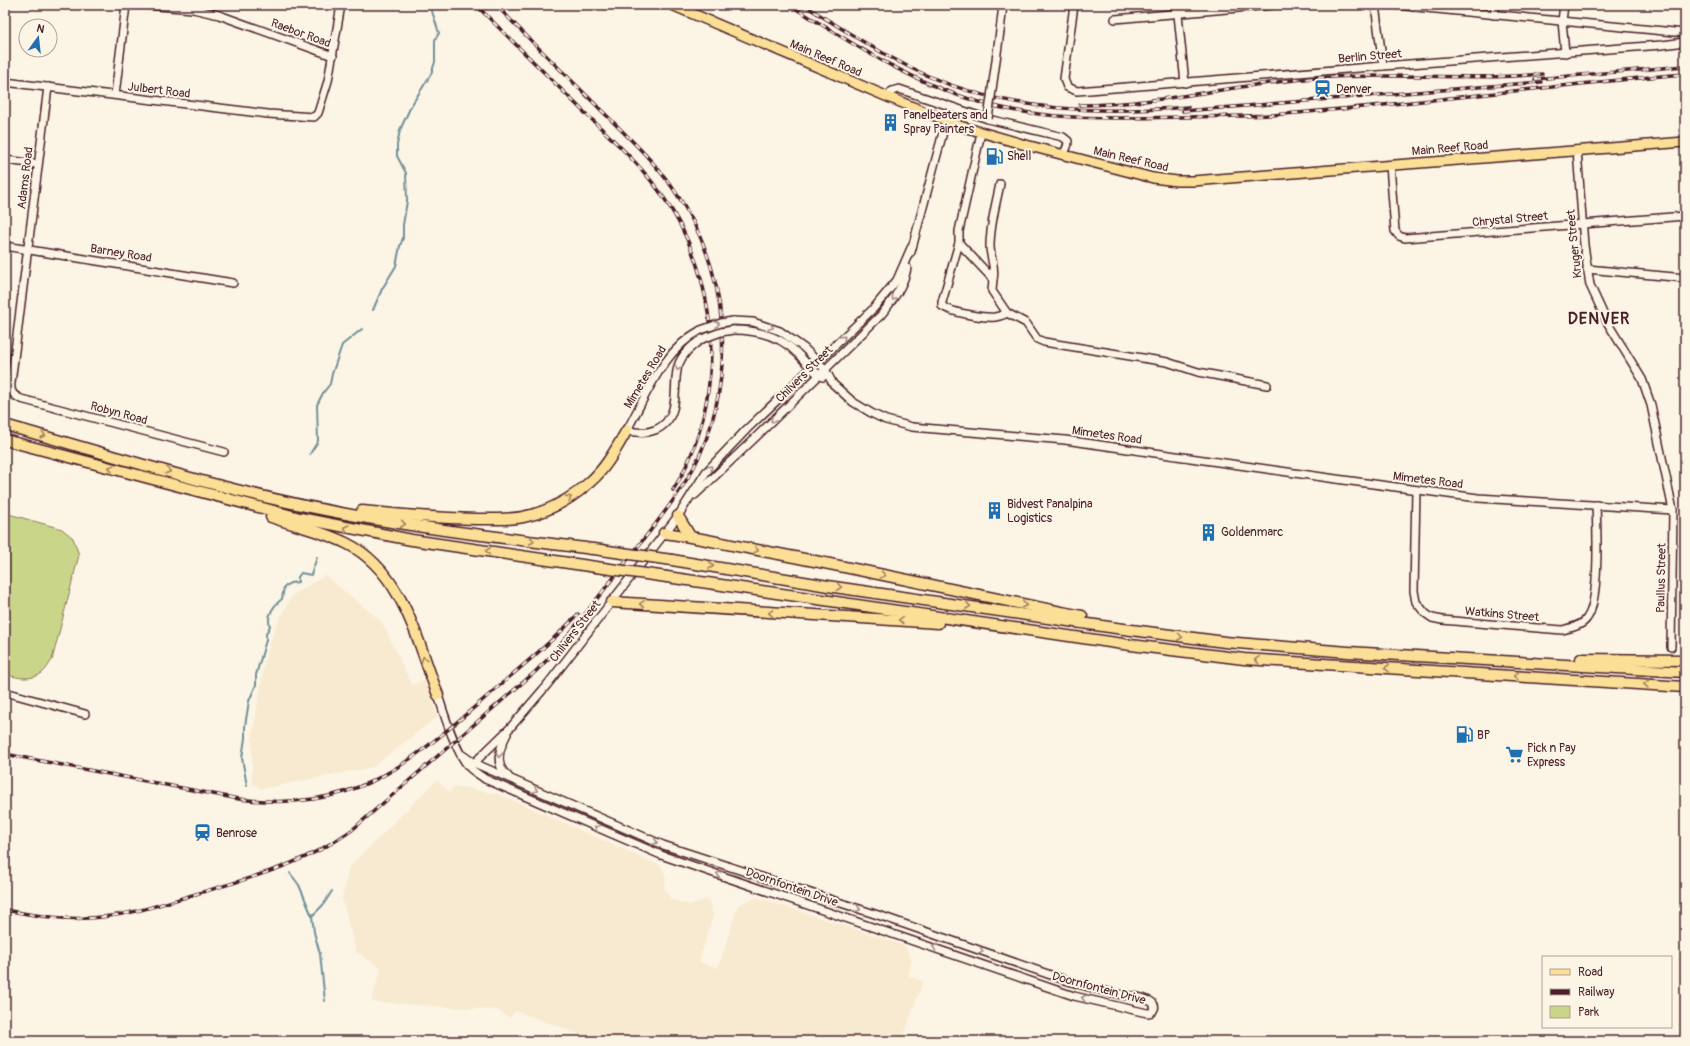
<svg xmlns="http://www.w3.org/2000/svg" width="1690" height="1046" font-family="Pangolin,sans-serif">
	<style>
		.built { fill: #f7ead0 }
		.green { fill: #c9d68a; stroke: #8a7a5a }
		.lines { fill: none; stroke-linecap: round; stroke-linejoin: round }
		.stream { stroke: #709099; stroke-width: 2 }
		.minor-casing { stroke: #4a1f2b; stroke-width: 10 }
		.major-casing { stroke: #4a1f2b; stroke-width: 12 }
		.highway-casing { stroke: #4a1f2b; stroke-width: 13 }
		.minor { stroke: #fcf5e5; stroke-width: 7 }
		.major { stroke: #fbdf96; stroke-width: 9 }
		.highway { stroke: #fbdf96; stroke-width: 10 }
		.rail-casing { stroke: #4a1f2b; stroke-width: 3.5 }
		.rail { stroke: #fcf5e5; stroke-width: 2; stroke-dasharray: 6; stroke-linecap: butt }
		.minor-bridge-casing { stroke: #4a1f2b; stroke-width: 10; stroke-linecap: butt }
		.highway-bridge-casing { stroke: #4a1f2b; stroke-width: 13; stroke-linecap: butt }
		.minor-bridge { stroke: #fcf5e5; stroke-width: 7 }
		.highway-bridge { stroke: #fbdf96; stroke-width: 10 }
		.oneway { stroke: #a38a88 }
		.oneway2 { stroke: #a27f60 }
		.labels { text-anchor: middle; stroke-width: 4; stroke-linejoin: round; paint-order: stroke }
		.street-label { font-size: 12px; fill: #4a1f2b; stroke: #fcf5e5 }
		.poi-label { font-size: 12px; fill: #4a1f2b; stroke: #fcf5e5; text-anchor: start }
		.district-label { font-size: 16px; font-weight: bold; letter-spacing: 1px; fill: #4a1f2b; stroke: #fcf5e5 }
	</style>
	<rect width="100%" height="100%" fill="#fcf5e5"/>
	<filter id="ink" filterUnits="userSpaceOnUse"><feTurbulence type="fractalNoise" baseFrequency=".025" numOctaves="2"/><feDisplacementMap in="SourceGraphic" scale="8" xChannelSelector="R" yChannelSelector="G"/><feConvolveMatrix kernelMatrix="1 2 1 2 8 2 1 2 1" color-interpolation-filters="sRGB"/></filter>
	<g filter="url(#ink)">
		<g class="built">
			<polygon points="325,575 382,622 412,685 425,680 438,716 373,767 261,789 252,783 252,738 265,660 274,630 292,596"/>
			<polygon points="437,780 449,792 455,786 499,794 661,866 666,877 664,888 671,899 690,905 707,899 712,906 711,912 714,913 699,962 718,968 738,905 757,897 905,946 912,960 908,976 923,981 902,1041 596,1041 566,1029 516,1011 510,1018 497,1010 371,1002 381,968 356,952 342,899 349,867"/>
		</g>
		<path class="green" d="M 5,513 L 62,529 L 73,538 L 79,555 L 52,660 C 49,664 46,670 42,673 C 31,681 17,678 5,674 Z"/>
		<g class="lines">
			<g class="stream">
				<polyline points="373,310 382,289 396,266 400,246 403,238 403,225 407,201 406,173 397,156 397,145 400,130 411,106 431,74 435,62 435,40 439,33 430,5"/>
				<polyline points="310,454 318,441 317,405 323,393 330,384 332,374 342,345 362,329"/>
				<path d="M 247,786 L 242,758 L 245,738 L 245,726 L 249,701 L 256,685 L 256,675 L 266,640 L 266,634 L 270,626 C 266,616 274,605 282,599 L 284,587 L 290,583 L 298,582 L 298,577 L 301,573 L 311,575 L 317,557"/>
				<polyline points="290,873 299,885 312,916 314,932 320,954 325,1001"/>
				<polyline points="312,916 323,905 332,891"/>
			</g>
			<defs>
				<g id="minor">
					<polyline points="146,5 193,9 219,15 333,56"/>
					<polyline points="1074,5 1064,79 1067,87 1077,91 1383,66 1662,45 1685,42"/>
					<polyline points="1177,5 1185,83"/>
					<polyline points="1375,5 1383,66"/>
					<polyline points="1395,5 1685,33"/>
					<polyline points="1564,5 1562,21 1565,53"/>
					<polyline points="1494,15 1495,5"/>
					<polyline points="1115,19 1272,5"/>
					<polyline points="1000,31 1003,5"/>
					<polyline points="5,82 268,114 314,117 318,113 328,81 341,5"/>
					<path d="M 48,87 L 11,383 C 10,392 13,395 21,399 L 224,452"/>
					<polyline points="115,95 126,5"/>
					<path d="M 888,97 L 892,91 L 899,89 L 988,119 L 1063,137 L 1068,141 C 1068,147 1066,150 1062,155"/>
					<polyline points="981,133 959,231 959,243 993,279 992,291 1007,313 1026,323 1037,339 1044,342 1167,362 1198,372 1267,385"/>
					<polyline points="1577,150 1584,245 1590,285 1607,322 1642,379 1651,405 1673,510 1671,647"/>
					<polyline points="5,160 37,164"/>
					<polyline points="1390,165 1395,231 1399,236 1405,238 1685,216"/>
					<path d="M 959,243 L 942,302 L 942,306 C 952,313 984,318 995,317 C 1000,316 1004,315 1007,313"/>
					<polyline points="5,246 233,283"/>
					<polyline points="911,252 946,121"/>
					<polyline points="1587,269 1685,278"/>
					<path d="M 993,279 C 996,267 990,258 990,246 C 990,225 996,204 1000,184"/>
					<polyline points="733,321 753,322 780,331 804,348 825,369 833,384 853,402 873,414 886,420 912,427 1065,440 1336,479 1478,498 1673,510"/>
					<path d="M 701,330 C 663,350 647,394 627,430 C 646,436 667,431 673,409 C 677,395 674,380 678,366 C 682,354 691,346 702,339"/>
					<path d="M 733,330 C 758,330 781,336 798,354 C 806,362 813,372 823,377"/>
					<path d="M 1416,490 L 1414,591 L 1416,602 L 1425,613 L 1432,618 L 1442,620 L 1562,630 C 1570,628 1582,626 1587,618 C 1600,601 1597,528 1596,505"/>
					<path d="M 695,495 L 756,437 L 881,315 C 892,301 904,286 907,268"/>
					<polyline points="5,692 85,714"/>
					<path d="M 438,695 C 444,714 456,754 470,768 C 474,772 480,775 485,779 L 661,855 L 1074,996 L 1147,1013 C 1150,1013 1153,1012 1154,1009 C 1156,1004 1151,1001 1147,1000 C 1139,996 1131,996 1123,995 C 1103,991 1084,986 1065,980 L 884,917 L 663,845 L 490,770 L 474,763 L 461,754"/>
					<path d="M 507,734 C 500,747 493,765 508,776"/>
					<polyline points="472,765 510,728 547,685 678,516 706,472 747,429 874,308 897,280 911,248"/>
				</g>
				<polyline id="major" points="672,5 888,97 960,126 1022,144 1153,178 1177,181 1193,181 1685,142"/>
				<g id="highway">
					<path d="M 5,425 C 118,457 231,493 346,514 C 430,530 516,539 601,550"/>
					<polyline points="5,440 300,518 412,540 596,567"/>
					<path d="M 362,511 C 400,515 437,518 475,519 C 491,519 507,520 523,517 C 548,512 571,499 590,482 C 606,468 616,449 627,430"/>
					<polyline points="678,516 690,536"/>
					<path d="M 271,517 C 296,526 322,531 346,543 C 403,571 417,641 438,695"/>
					<path d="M 664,533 C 697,537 730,545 763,551 C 870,571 975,595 1082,616"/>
					<polyline points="672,560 834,587 1116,628 1225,642 1348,652 1685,672"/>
					<polyline points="667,577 1123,644 1244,659 1685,687"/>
					<polyline points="612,602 938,623"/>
					<polyline points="1581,659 1685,660"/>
				</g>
			</defs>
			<use href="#minor" class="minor-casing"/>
			<use href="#major" class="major-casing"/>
			<use href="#highway" class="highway-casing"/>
			<use href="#minor" class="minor"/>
			<use href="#major" class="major"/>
			<use href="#highway" class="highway"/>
			<defs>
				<g id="rail">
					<path d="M 476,5 C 512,41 548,76 583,111 C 611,138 640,164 662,195 C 698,246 715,311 710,373 C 707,413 695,456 673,490"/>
					<path d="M 790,5 C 851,43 910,82 979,102 C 1046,122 1113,118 1182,117 C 1216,116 1250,117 1284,114 C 1418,104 1551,85 1685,74"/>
					<path d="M 804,5 C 844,30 884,56 928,76 C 1010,112 1100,114 1188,107"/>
					<polyline points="1535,79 1685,66"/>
					<path d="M 1080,105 C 1159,105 1236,84 1315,78 C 1390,72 1466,81 1542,74"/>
					<polyline points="1183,111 1541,82"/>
					<path d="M 5,754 L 239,799 C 358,813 407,765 491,693 C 520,667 552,643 578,614"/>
					<path d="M 5,910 C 37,916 69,921 102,917 C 134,914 165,903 196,894 C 253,877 303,865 352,830 L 535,672 L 551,656 C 579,623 605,588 632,554 C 654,526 677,498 694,467 C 739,378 730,268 672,187 C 652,159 626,135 602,111 C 567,76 531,41 496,5"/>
				</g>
			</defs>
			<use href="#rail" class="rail-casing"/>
			<use href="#rail" class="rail"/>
			<defs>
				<g id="minor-bridge">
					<polyline points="988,119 1000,31"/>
					<polyline points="701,330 721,323 733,321"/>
					<polyline points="702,339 721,332 733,330"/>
				</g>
				<g id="highway-bridge">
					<polyline points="601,550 672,560"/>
					<polyline points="596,567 667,577"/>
				</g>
			</defs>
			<use href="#minor-bridge" class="minor-bridge-casing"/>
			<use href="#highway-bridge" class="highway-bridge-casing"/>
			<use href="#minor-bridge" class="minor-bridge"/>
			<use href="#highway-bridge" class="highway-bridge"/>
		</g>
		<defs><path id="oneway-chevron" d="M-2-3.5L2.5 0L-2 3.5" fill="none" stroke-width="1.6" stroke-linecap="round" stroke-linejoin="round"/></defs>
		<g class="oneway">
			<use href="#oneway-chevron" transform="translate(894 298) rotate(124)"/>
			<use href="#oneway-chevron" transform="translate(717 324) rotate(-16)"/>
			<use href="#oneway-chevron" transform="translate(771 327) rotate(20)"/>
			<use href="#oneway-chevron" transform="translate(843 338) rotate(-44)"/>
			<use href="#oneway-chevron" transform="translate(678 368) rotate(106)"/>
			<use href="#oneway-chevron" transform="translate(773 420) rotate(135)"/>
			<use href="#oneway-chevron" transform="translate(710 468) rotate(-50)"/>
			<use href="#oneway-chevron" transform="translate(499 755) rotate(93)"/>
			<use href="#oneway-chevron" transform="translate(535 790) rotate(23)"/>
			<use href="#oneway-chevron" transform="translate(597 828) rotate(-157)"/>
			<use href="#oneway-chevron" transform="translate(655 842) rotate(23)"/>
			<use href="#oneway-chevron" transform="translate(719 874) rotate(-161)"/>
			<use href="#oneway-chevron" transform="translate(858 909) rotate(18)"/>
			<use href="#oneway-chevron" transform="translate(935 947) rotate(-161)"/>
			<use href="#oneway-chevron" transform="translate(981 951) rotate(19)"/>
			<use href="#oneway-chevron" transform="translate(1084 998) rotate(-165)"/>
		</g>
		<g class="oneway2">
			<use href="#oneway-chevron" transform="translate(43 435) rotate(16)"/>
			<use href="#oneway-chevron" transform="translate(111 468) rotate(-165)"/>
			<use href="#oneway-chevron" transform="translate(168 471) rotate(16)"/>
			<use href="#oneway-chevron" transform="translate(569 498) rotate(-32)"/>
			<use href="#oneway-chevron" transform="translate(403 524) rotate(9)"/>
			<use href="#oneway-chevron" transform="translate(346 528) rotate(-168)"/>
			<use href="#oneway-chevron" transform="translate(532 541) rotate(7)"/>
			<use href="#oneway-chevron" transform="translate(756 550) rotate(10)"/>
			<use href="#oneway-chevron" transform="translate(488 551) rotate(-172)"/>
			<use href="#oneway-chevron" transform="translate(711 566) rotate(9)"/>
			<use href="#oneway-chevron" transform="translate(883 575) rotate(12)"/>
			<use href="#oneway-chevron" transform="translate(839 587) rotate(8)"/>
			<use href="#oneway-chevron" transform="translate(642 604) rotate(-176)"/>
			<use href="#oneway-chevron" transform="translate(1024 605) rotate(12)"/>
			<use href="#oneway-chevron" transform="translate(968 606) rotate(8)"/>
			<use href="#oneway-chevron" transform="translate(771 613) rotate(-176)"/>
			<use href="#oneway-chevron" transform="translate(901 620) rotate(-176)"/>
			<use href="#oneway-chevron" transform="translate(1180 637) rotate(7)"/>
			<use href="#oneway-chevron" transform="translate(424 659) rotate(-110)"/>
			<use href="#oneway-chevron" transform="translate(1257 660) rotate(-176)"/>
			<use href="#oneway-chevron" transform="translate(1387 668) rotate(-176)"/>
			<use href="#oneway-chevron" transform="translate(1516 676) rotate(-177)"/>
			<use href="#oneway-chevron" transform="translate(1646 684) rotate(-176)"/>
		</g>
	</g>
	<defs>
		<symbol id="station-bare" viewBox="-9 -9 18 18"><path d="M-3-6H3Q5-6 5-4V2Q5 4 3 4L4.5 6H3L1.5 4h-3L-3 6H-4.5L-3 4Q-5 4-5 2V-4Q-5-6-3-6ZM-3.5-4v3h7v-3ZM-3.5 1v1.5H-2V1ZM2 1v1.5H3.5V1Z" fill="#1f6fb2" stroke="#fcf5e5" stroke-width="2.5" paint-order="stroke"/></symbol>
		<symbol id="building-bare" viewBox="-9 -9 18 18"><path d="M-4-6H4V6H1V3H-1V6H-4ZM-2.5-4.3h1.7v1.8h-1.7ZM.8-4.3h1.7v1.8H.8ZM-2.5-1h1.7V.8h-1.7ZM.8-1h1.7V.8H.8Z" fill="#1f6fb2" stroke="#fcf5e5" stroke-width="2.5" paint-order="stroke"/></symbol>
		<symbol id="fuel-bare" viewBox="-9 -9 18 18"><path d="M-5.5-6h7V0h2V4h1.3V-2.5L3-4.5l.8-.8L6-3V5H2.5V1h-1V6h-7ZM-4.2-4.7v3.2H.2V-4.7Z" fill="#1f6fb2" stroke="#fcf5e5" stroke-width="2.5" paint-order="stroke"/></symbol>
		<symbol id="supermarket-bare" viewBox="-9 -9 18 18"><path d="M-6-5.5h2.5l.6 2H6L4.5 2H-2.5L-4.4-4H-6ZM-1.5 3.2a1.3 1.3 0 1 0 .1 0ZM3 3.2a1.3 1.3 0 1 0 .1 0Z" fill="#1f6fb2" stroke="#fcf5e5" stroke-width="2.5" paint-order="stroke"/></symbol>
	</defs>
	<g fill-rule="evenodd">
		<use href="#station-bare" x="1310" y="76" width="25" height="25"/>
		<use href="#building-bare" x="878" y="110" width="25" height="25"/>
		<use href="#fuel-bare" x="982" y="144" width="25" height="25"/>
		<use href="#building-bare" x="982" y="498" width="25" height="25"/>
		<use href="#building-bare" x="1196" y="520" width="25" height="25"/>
		<use href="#fuel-bare" x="1452" y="722" width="25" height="25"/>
		<use href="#supermarket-bare" x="1502" y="742" width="25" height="25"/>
		<use href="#station-bare" x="190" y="820" width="25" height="25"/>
	</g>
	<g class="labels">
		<g class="street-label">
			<text transform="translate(301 33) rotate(20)" y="4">Raebor Road</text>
			<text transform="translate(1370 56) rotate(-5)" y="4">Berlin Street</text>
			<text transform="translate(826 58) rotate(23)" y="4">Main Reef Road</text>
			<text transform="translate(159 90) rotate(7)" y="4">Julbert Road</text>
			<text transform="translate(1450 148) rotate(-5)" y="4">Main Reef Road</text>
			<text transform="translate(1131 159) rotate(13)" y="4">Main Reef Road</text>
			<text transform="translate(25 178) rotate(-83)" y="4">Adams Road</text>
			<text transform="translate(1510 219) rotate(-5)" y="4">Chrystal Street</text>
			<text transform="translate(1574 244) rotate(-96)" y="4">Kruger Street</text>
			<text transform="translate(121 253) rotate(9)" y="4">Barney Road</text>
			<text transform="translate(804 374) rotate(-45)" y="4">Chilvers Street</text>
			<text transform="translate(645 377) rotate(-59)" y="4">Mimetes Road</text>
			<text transform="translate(119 413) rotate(15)" y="4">Robyn Road</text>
			<text transform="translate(1107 435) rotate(8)" y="4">Mimetes Road</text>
			<text transform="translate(1428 480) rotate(7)" y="4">Mimetes Road</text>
			<text transform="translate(1661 578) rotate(-89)" y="4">Paullus Street</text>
			<text transform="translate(1502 614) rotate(5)" y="4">Watkins Street</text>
			<text transform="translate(575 631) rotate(-52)" y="4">Chilvers Street</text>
			<text transform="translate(792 887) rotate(19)" y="4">Doornfontein Drive</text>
			<text transform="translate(1099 988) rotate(15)" y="4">Doornfontein Drive</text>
		</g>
		<g class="poi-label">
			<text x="1336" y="93">Denver</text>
			<text x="903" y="119">Panelbeaters and<tspan x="903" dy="14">Spray Painters</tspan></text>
			<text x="1007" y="160">Shell</text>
			<text x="1007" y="508">Bidvest Panalpina<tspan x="1007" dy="14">Logistics</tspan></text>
			<text x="1221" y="536">Goldenmarc</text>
			<text x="1477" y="739">BP</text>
			<text x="1527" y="752">Pick n Pay<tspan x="1527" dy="14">Express</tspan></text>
			<text x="216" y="837">Benrose</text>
		</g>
		<g class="district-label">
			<text x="1599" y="324">DENVER</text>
		</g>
	</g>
	<rect width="1690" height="1046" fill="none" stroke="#fcf5e5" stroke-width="20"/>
	<rect x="10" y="10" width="1670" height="1026" fill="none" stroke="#4a1f2b" stroke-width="1.5" filter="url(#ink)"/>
	<rect x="1542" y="956" width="130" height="72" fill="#fcf5e5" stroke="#b59f9b"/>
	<rect x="1550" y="969" width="20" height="6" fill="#fbdf96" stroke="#b59f9b"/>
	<text x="1578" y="976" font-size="12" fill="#4a1f2b">Road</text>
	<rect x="1550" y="989" width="20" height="6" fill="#4a1f2b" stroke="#b59f9b"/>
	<text x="1578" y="996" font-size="12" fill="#4a1f2b">Railway</text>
	<rect x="1550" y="1006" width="20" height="12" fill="#c9d68a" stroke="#b59f9b"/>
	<text x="1578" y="1016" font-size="12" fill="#4a1f2b">Park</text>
	<g transform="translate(38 38) rotate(15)"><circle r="19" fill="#fcf5e5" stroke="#b59f9b"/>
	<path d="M0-3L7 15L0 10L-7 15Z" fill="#1f6fb2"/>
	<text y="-6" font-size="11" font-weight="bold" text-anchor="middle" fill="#4a1f2b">N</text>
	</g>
</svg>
